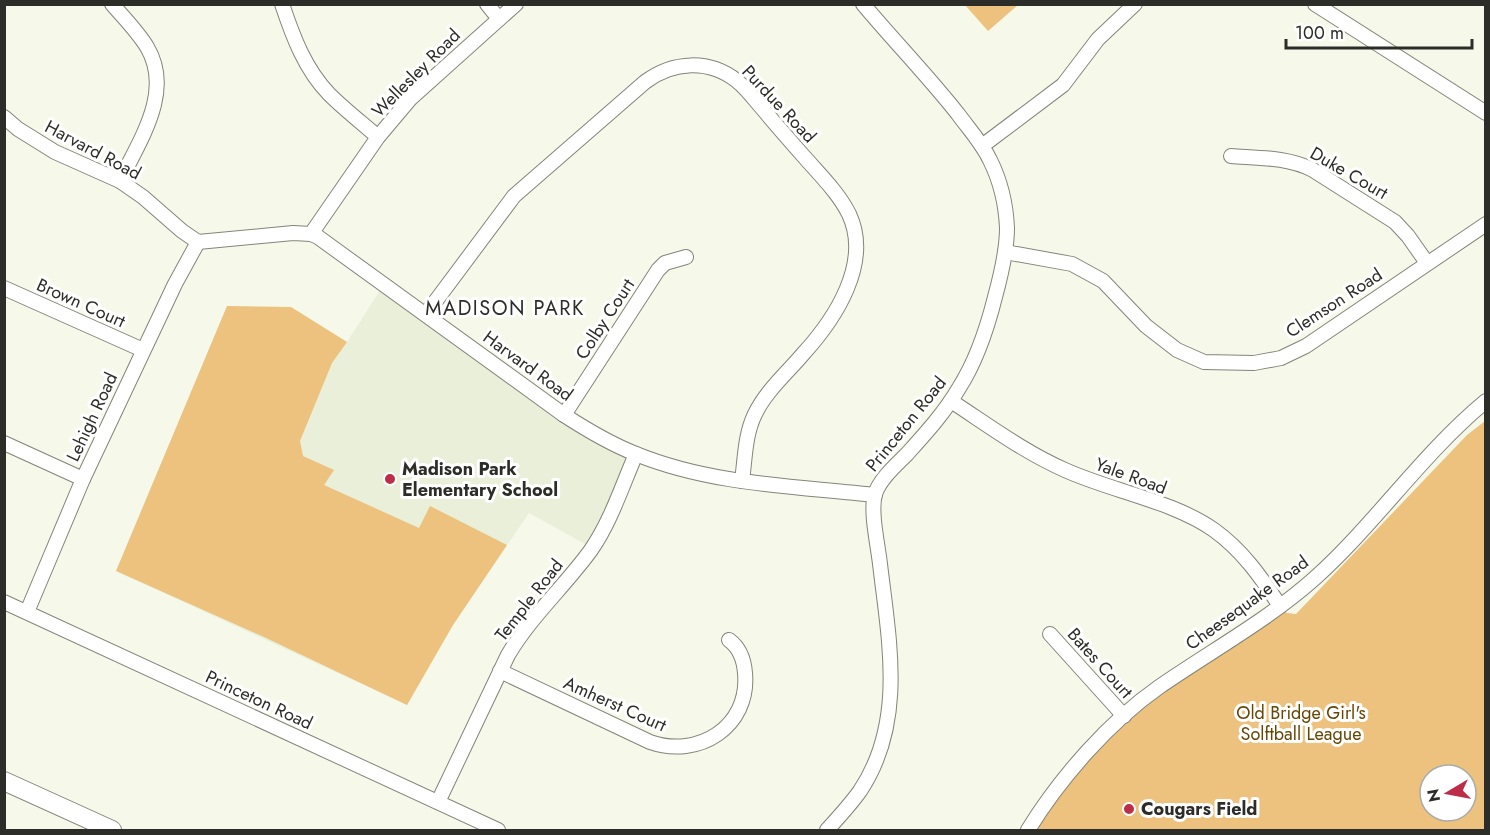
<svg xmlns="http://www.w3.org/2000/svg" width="1490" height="835" font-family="Jost,sans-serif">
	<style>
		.built { fill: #eaefd9 }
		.green { fill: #edc17e; fill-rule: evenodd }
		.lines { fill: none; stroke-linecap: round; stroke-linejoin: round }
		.street-casing { stroke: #828578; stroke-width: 16 }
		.secondary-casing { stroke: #828578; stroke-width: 20 }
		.street { stroke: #fff; stroke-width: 14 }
		.secondary { stroke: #fff; stroke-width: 18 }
		.poi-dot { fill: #be2d47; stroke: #fff; stroke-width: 2 }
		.labels { text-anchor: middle; stroke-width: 6; stroke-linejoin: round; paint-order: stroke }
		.street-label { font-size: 18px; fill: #2c2d28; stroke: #fff }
		.poi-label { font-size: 18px; font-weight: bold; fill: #2c2d28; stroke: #fff; text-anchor: start }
		.park-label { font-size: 18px; fill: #674503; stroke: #fff }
		.neighbourhood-label { font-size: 20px; letter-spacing: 1.5px; fill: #2c2d28; stroke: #fff }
	</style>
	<rect width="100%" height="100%" fill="#f6f9ea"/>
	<polygon class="built" points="384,284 534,394 636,454 592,548 529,513 453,625 407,705 116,571 227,306 291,307 347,342"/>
	<g class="green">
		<polygon points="965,5 1018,5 988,31"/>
		<polygon points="227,306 291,307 347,342 332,363 300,441 303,456 334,470 324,485 419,528 430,506 507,545 453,625 407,705 264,637 116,571"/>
		<path d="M 1485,421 L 1485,830 L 1028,830 L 1109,730 L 1280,606 L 1287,613 L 1296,614 L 1467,435 ZM 1430,775 L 1466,775 L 1466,811 L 1430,811 Z"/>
	</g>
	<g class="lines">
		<defs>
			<g id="street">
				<path d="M 112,4 C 124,18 138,32 147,47 C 174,92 139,141 120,181"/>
				<path d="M 282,4 C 293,37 305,69 329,94 C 344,109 362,123 378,137"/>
				<polyline points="487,4 499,19"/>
				<polyline points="1315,4 1486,113"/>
				<path d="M 4,117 L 18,129 L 55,152 L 120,181 L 143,197 L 182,231 L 198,242 L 293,233 L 311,234 L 318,237 L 564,415 C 587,430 611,444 636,454 C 712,485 795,486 875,495"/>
				<polyline points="982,146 1063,85 1098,39 1135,4"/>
				<path d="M 1231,156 C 1258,158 1288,157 1313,170 L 1395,222 L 1408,236 L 1427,263"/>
				<polyline points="311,234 378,137 410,99 516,4"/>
				<polyline points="1005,252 1072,264 1103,281 1146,326 1177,350 1204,362 1254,363 1281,358 1306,346 1486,224"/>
				<polyline points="4,288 143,350"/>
				<path d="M 426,314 L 514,196 L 645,82 C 673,61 709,59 737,81 C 747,89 754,99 762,108 C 777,126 792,143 807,160 C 822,177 839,194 849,214 C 872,263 835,319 803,354 C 787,373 766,391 755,414 C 745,434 745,459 742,481"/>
				<path d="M 951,401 C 988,425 1024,452 1065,470 C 1111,491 1173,501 1214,530 C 1242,550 1261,577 1280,606"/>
				<polyline points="564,415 658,270 665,263 686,257"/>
				<polyline points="4,443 83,479"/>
				<polyline points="4,602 498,830"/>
				<polyline points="27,612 83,479 175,284 198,242"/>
				<polyline points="1050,634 1124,716"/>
				<path d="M 500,671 L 650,742 C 698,759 750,727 745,673 C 744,660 740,648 729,640"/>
				<path d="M 438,802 L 508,655 C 531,616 565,586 591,550 C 611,521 622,486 636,454"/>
				<path d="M 827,830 C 838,818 850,805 860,791 C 906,722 889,641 880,564 C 878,545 870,512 875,494 C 880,479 896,465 907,454 C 926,433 945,412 959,388 C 977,360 987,329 995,297 C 1001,275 1007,251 1007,228 C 1006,205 1000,180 990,160 C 982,143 969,129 958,114 C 928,76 894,41 863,4"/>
				<path d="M 1028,830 C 1060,778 1109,722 1159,687 C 1211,651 1268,620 1315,578 C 1376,523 1422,454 1486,401"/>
			</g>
			<polyline id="secondary" points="4,781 112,830"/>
		</defs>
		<use href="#street" class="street-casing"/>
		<use href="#secondary" class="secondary-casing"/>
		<use href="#street" class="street"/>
		<use href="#secondary" class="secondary"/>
	</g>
	<g class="poi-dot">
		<circle cx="390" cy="479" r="6"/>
		<circle cx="1129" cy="809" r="6"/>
	</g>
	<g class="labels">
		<g class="street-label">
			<text transform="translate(416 73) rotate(-45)" y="6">Wellesley Road</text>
			<text transform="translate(779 104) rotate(47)" y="6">Purdue Road</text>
			<text transform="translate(93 150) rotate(28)" y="6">Harvard Road</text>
			<text transform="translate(1349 173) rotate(30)" y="6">Duke Court</text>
			<text transform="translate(81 303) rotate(24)" y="6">Brown Court</text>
			<text transform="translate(1334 303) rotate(-33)" y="6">Clemson Road</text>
			<text transform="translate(605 319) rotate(-57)" y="6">Colby Court</text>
			<text transform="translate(528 366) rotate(36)" y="6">Harvard Road</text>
			<text transform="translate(92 417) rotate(-65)" y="6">Lehigh Road</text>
			<text transform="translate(906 424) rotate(-51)" y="6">Princeton Road</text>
			<text transform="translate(1131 476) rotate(20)" y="6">Yale Road</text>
			<text transform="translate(529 600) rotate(-52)" y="6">Temple Road</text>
			<text transform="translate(1247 603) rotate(-36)" y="6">Cheesequake Road</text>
			<text transform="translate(1100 663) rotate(48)" y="6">Bates Court</text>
			<text transform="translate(259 700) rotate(25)" y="6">Princeton Road</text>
			<text transform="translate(615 704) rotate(24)" y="6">Amherst Court</text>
		</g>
		<g class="poi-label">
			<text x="402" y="475">Madison Park<tspan x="402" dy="21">Elementary School</tspan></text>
			<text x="1141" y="815">Cougars Field</text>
		</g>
		<g class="park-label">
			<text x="1301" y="719">Old Bridge Girl's<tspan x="1301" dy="21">Solftball League</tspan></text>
		</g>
		<g class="neighbourhood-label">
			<text x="505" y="315">MADISON PARK</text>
		</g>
	</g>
	<rect width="1490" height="835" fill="none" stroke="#2c2d28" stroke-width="12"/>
	<g transform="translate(1448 793) rotate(260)"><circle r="28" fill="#ffffff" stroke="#ababa9" stroke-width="1.5"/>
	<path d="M0-4.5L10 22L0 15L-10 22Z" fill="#be2d47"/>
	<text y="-9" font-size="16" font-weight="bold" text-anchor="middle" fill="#2c2d28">N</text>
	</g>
	<path d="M1286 39v9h186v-9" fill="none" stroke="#2c2d28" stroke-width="3"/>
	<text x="1295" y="39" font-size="18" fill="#2c2d28" stroke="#ffffff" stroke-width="4.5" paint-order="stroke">100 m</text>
</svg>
